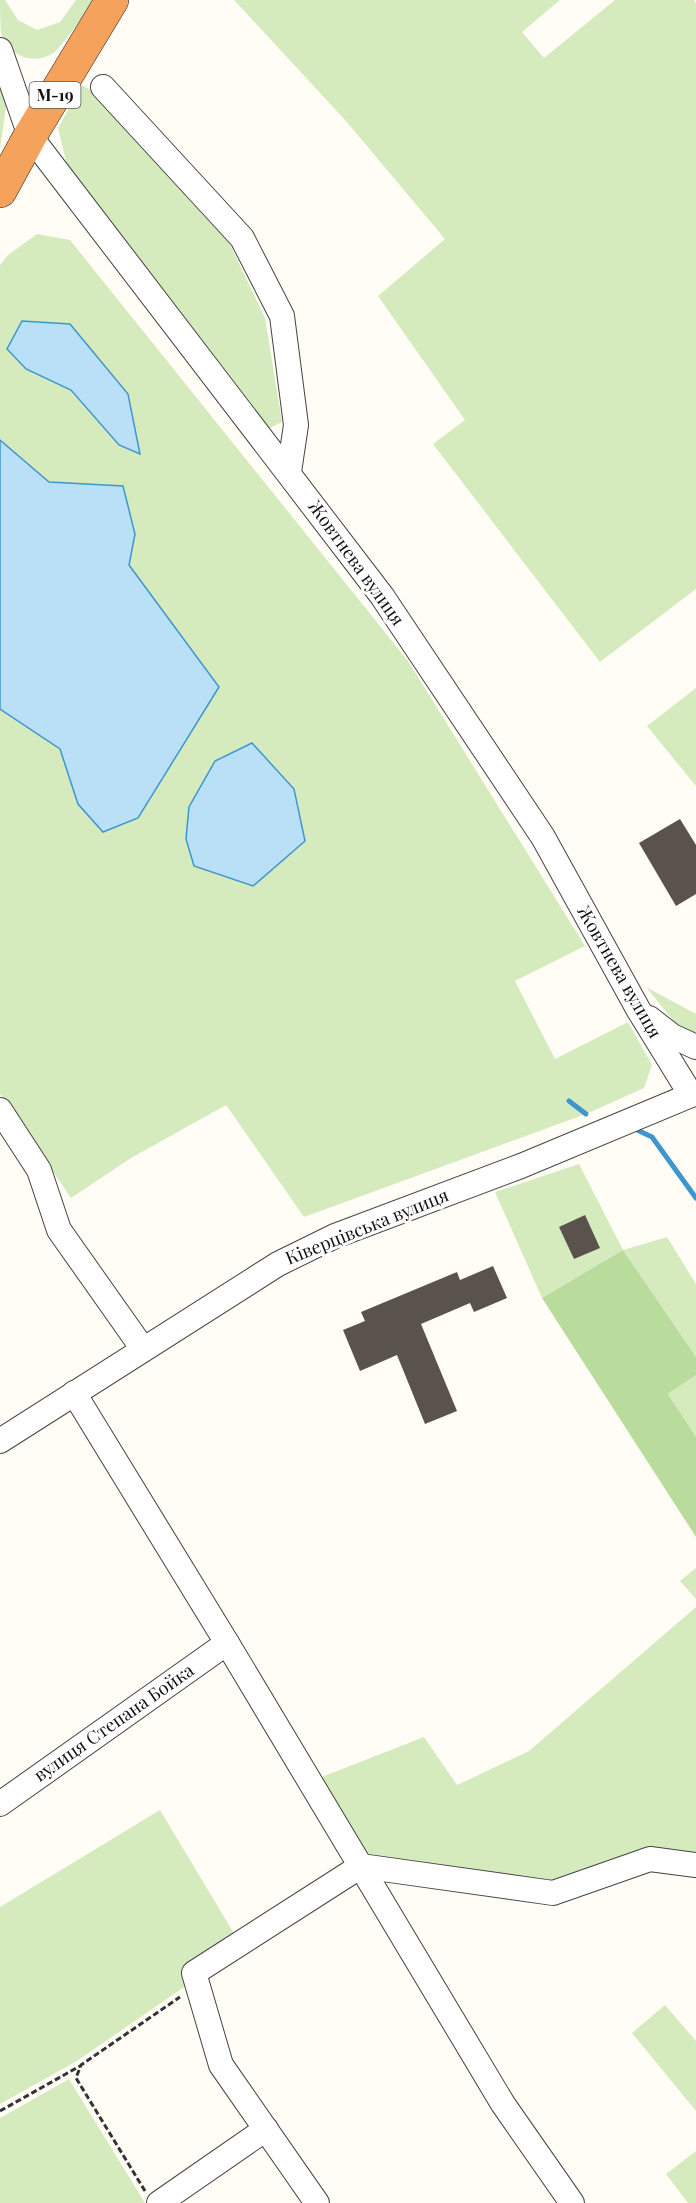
<svg xmlns="http://www.w3.org/2000/svg" width="696" height="2203" font-family="'Playfair Display',serif">
	<style>
		.green { fill: #d5ebbd; fill-rule: evenodd }
		.forest { fill: #b9dc9c }
		.water { fill: #b9e0f7; stroke: #3f96cf; stroke-width: 1.5 }
		.lines { fill: none; stroke-linecap: round; stroke-linejoin: round }
		.stream { stroke: #3f96cf; stroke-width: 5 }
		.building { fill: #5a524d }
		.minor-casing { stroke: #444; stroke-width: 26 }
		.highway-casing { stroke: #222; stroke-width: 34 }
		.path { stroke: #333; stroke-width: 3; stroke-dasharray: 6 3; stroke-linecap: butt }
		.minor { stroke: #fff; stroke-width: 24 }
		.highway { stroke: #f5a25d; stroke-width: 33 }
		.labels { text-anchor: middle; stroke-width: 6; stroke-linejoin: round; paint-order: stroke }
		.shield { fill: #fff; stroke: #585858; stroke-width: 1.5 }
		.shield-label { font-size: 16px; font-weight: bold; fill: #111 }
		.street-label { font-size: 18px; fill: #111; stroke: #fff }
	</style>
	<rect width="100%" height="100%" fill="#fffdf5"/>
	<g class="green">
		<path d="M 0,0 L 5,0 L 18,20 L 37,30 L 60,22 L 76,0 L 95,0 C 88,9 59,51 52,54 C 32,66 6,54 1,32 C 0,22 0,10 0,0 Z"/>
		<polygon points="234,0 560,0 522,32 544,58 615,0 694,0 696,3 696,589 600,662 433,444 465,420 378,296 445,239 346,121"/>
		<polygon points="0,71 8,93 0,149"/>
		<polygon points="82,85 99,95 226,236 265,318 282,422 268,429 69,173 58,128"/>
		<path d="M 37,234 L 70,240 L 408,661 L 585,946 L 515,981 L 555,1059 L 628,1022 L 652,1065 L 644,1088 L 586,1114 L 304,1217 L 226,1105 L 131,1158 L 71,1198 L 0,1094 L 0,709 L 60,749 L 78,804 L 219,687 L 129,565 L 135,534 L 123,486 L 49,482 L 0,440 L 0,265 L 8,255 ZM 22,321 L 70,324 L 128,394 L 140,454 L 119,445 L 71,390 Z"/>
		<polygon points="696,688 696,786 647,726"/>
		<polygon points="646,987 696,1014 696,1034 677,1025"/>
		<polygon points="579,1164 623,1250 667,1237 696,1284 696,1357 623,1250 542,1298 495,1192"/>
		<polygon points="696,1375 696,1437 668,1394"/>
		<polygon points="696,1568 696,1599 680,1581"/>
		<polygon points="696,1607 696,1858 552,1886 369,1859 319,1778 424,1737 457,1785 529,1751"/>
		<polygon points="160,1810 235,1935 183,1969 187,1985 77,2061 0,2104 0,1907"/>
		<polygon points="665,2005 696,2041 696,2111 632,2033"/>
		<polygon points="69,2079 145,2203 0,2203 0,2118"/>
		<polygon points="696,2151 696,2203 688,2203 666,2174"/>
	</g>
	<polygon class="forest" points="623,1250 696,1357 696,1375 668,1394 696,1437 696,1537 542,1298"/>
	<g class="water">
		<polygon points="22,321 70,324 128,394 140,454 119,445 71,390 26,369 7,349"/>
		<polygon points="0,440 49,482 123,486 135,534 129,565 219,687 138,818 103,832 78,804 60,749 0,709"/>
		<polygon points="252,743 294,789 305,841 253,886 194,866 186,839 189,807 215,761"/>
	</g>
	<g class="lines">
		<g class="stream">
			<polyline points="569,1101 586,1114"/>
			<polyline points="633,1128 652,1137 696,1198"/>
		</g>
	</g>
	<g class="building">
		<polygon points="680,819 696,845 696,894 676,906 639,843"/>
		<polygon points="585,1215 600,1248 574,1259 559,1227"/>
		<polygon points="493,1266 507,1298 474,1312 470,1303 421,1324 457,1411 425,1424 397,1355 360,1371 343,1330 365,1321 361,1312 457,1272 460,1280"/>
	</g>
	<g class="lines">
		<defs>
			<g id="minor">
				<polyline points="0,50 30,136 382,596 543,837 638,1009 691,1095"/>
				<polyline points="103,87 242,238 282,316 296,425 289,472"/>
				<polyline points="649,1018 672,1036 696,1047"/>
				<polyline points="0,1110 39,1170 59,1230 143,1349"/>
				<polyline points="74,1393 227,1643 503,2104 572,2203"/>
				<polyline points="0,1441 278,1264 335,1236 521,1166 696,1093"/>
				<polyline points="0,1804 227,1643"/>
				<polyline points="159,2203 266,2129"/>
				<polyline points="317,2203 221,2065 194,1973 361,1866 553,1893 650,1859 696,1865"/>
			</g>
			<polyline id="highway" points="0,191 30,136 112,0"/>
		</defs>
		<use href="#minor" class="minor-casing"/>
		<use href="#highway" class="highway-casing"/>
		<g class="path">
			<polyline points="0,2111 80,2066"/>
			<polyline points="145,2191 76,2078 81,2065 180,1997"/>
		</g>
		<use href="#minor" class="minor"/>
		<use href="#highway" class="highway"/>
	</g>
	<g class="labels">
		<rect class="shield" x="29.5" y="82" width="51" height="26" rx="4.5"/>
		<g class="shield-label">
			<text x="55" y="101">М-19</text>
		</g>
		<g class="street-label">
			<text transform="translate(356 563) rotate(54)" y="6">Жовтнева вулиця</text>
			<text transform="translate(619 972) rotate(60)" y="6">Жовтнева вулиця</text>
			<text transform="translate(367 1227) rotate(-22)" y="6">Ківерцівська вулиця</text>
			<text transform="translate(114 1723) rotate(-35)" y="6">вулиця Степана Бойка</text>
		</g>
	</g>
</svg>
